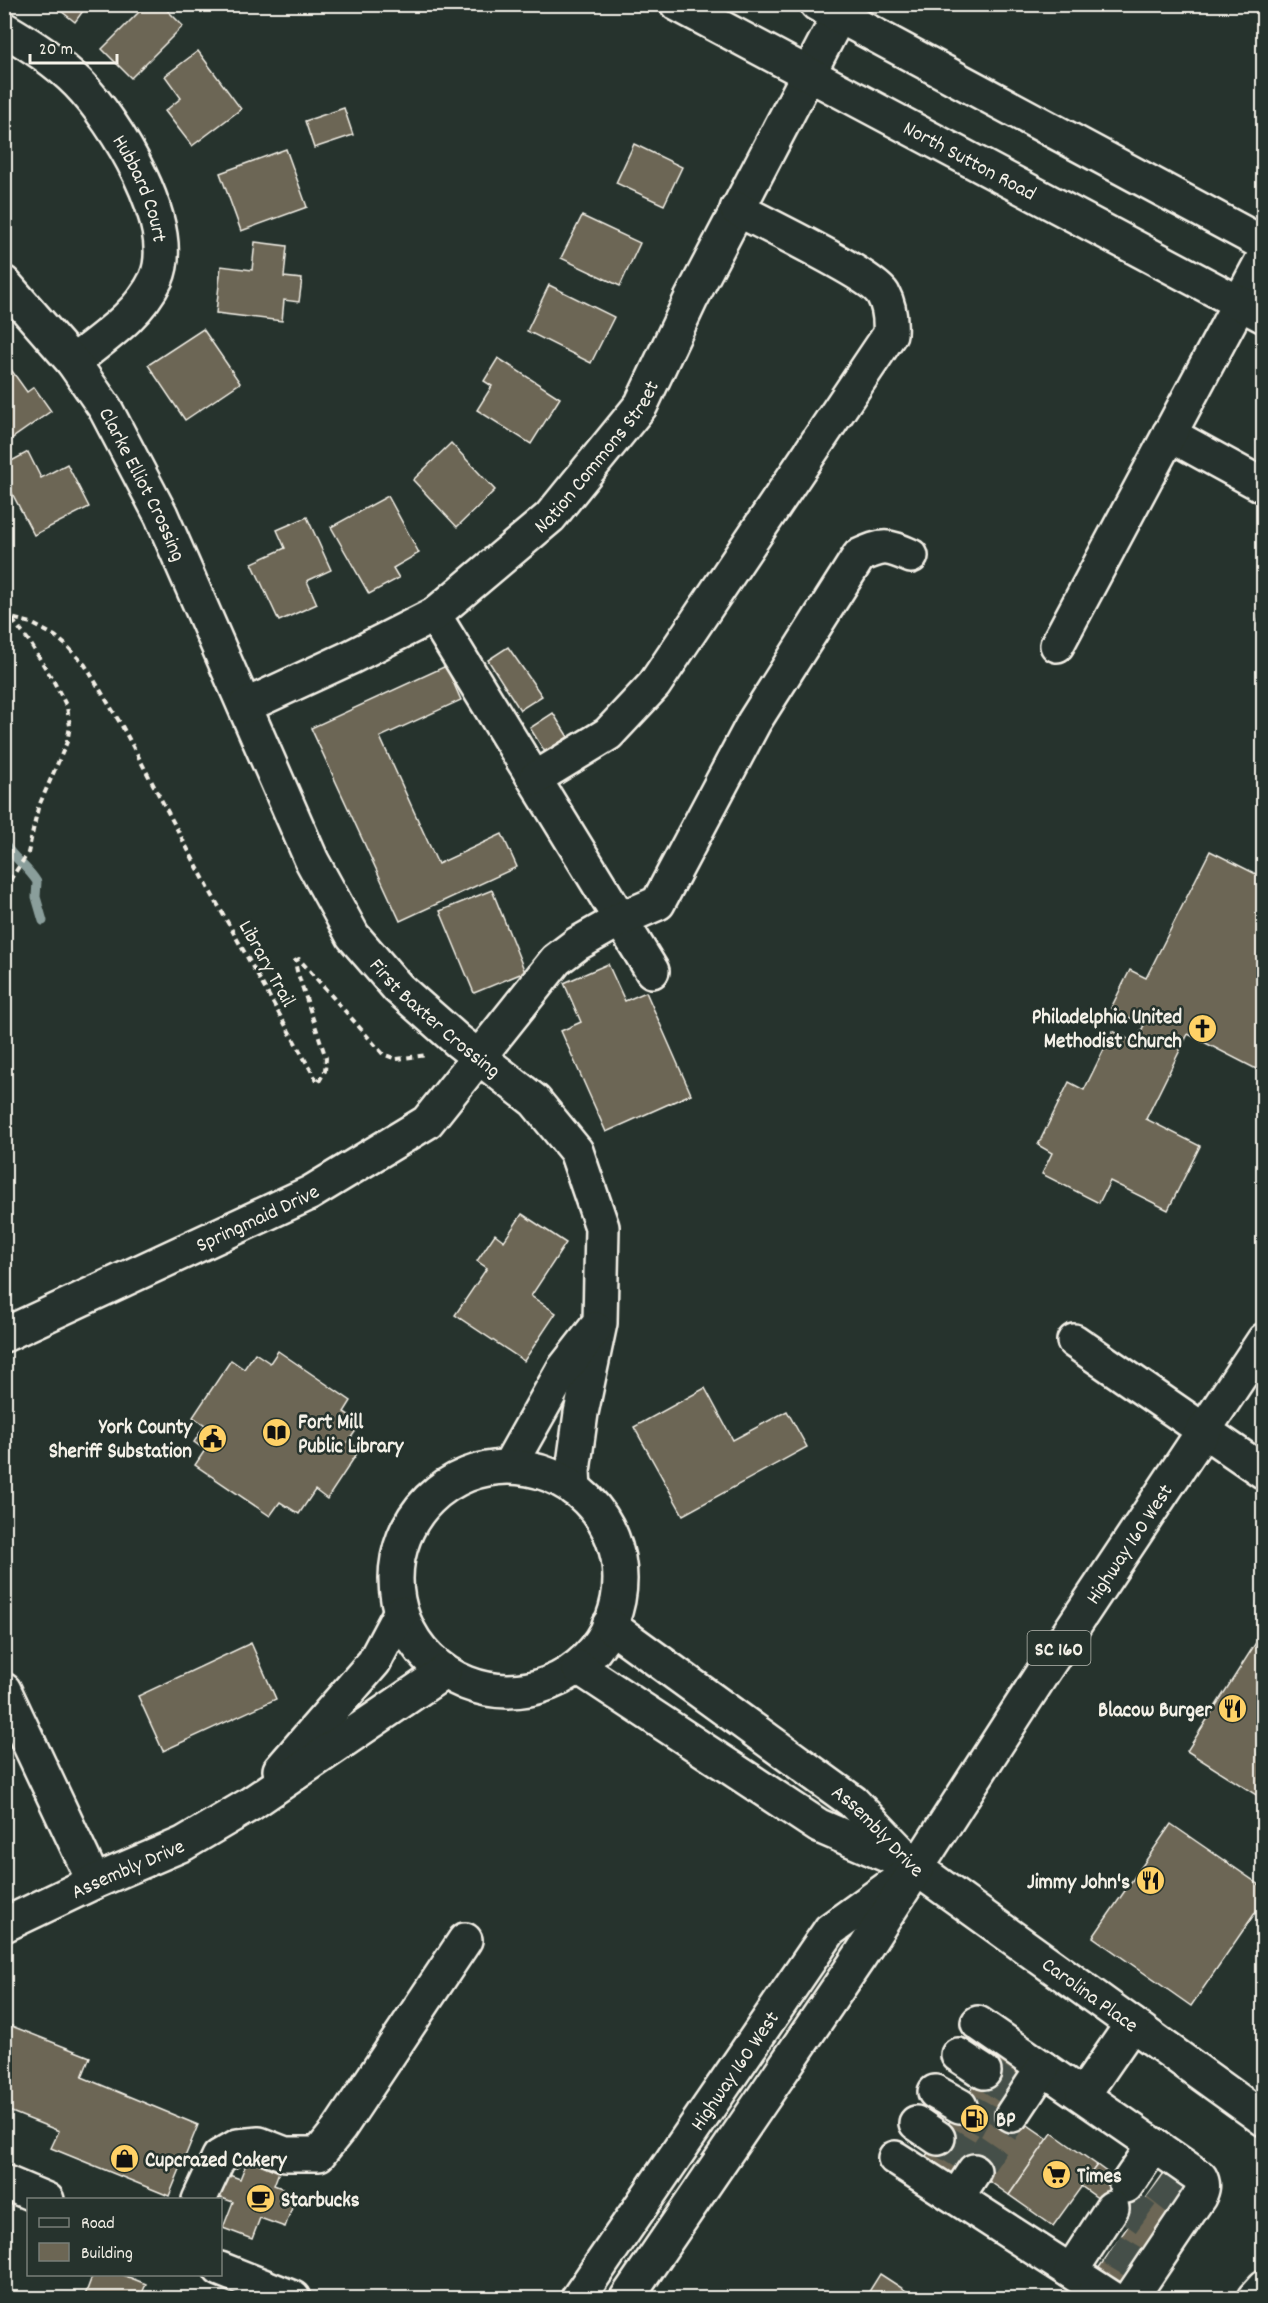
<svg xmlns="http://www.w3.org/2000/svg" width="1268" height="2303" font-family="Dekko,sans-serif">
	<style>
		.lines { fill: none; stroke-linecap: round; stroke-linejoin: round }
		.stream { stroke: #8a9e9b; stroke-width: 9 }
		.building { fill: #6c6654; stroke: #f4f1e8; stroke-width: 1.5 }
		.minor-tunnel { stroke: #455049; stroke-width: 33; stroke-dasharray: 33 16; stroke-linecap: butt }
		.minor-casing { stroke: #f4f1e8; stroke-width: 38 }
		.major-casing { stroke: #f4f1e8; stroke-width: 38 }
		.path { stroke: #f4f1e8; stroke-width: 4; stroke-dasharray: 6 4.5; stroke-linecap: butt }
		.minor { stroke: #26332d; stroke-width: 33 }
		.major { stroke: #26332d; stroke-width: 33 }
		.labels { text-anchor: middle; stroke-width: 5; stroke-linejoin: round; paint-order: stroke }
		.shield { fill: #26332d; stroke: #b6b8b0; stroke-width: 1.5 }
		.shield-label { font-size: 20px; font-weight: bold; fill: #f4f1e8 }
		.street-label { font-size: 21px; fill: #f4f1e8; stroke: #26332d }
		.poi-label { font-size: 21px; font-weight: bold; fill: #f4f1e8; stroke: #26332d; text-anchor: start }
	</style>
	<rect width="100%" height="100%" fill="#26332d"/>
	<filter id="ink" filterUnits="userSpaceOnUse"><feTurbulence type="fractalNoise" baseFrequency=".0167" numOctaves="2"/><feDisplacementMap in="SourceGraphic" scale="12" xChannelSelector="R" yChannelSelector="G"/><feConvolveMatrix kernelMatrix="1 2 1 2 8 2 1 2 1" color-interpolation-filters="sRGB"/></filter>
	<g filter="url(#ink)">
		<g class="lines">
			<path class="stream" d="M 4,843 C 13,858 28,867 37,882 L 36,897 L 43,921"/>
		</g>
		<g class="building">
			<polygon points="52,4 88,4 75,22"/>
			<polygon points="147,4 161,4 183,26 131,78 102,49"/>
			<polygon points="198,51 241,109 192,146 165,111 181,98 165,76"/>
			<polygon points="344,108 353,135 314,148 305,121"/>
			<polygon points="634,144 682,167 664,205 616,183"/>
			<polygon points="286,149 307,207 241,231 220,173"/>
			<polygon points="582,216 640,243 620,286 561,258"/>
			<polygon points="255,242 287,246 284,277 302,279 299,302 284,300 282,321 216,313 221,266 252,270"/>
			<polygon points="549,285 614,317 591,363 527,331"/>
			<polygon points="203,329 240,383 185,420 148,365"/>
			<polygon points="498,358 560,398 531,444 477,410 492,386 484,381"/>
			<polygon points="12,371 27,392 34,387 51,411 4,444 4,376"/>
			<polygon points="451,443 495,490 457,527 413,480"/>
			<polygon points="28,452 41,478 67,464 89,507 34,535 4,478 4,465"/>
			<polygon points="388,496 419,553 393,568 399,578 369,594 331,527"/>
			<polygon points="307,517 331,570 307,581 317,604 279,621 252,563 285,548 277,530"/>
			<polygon points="1264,605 1264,649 1258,646 1263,637 1258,626 1259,614"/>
			<polygon points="508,647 542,696 520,710 488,660"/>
			<polygon points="446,666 461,700 380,737 438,864 502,834 517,867 400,921 311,728"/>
			<polygon points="553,713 568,737 545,752 530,728"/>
			<polygon points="1210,851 1264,878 1264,1073 1188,1034 1146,1119 1200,1146 1168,1210 1110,1181 1099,1203 1042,1174 1052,1153 1038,1145 1069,1082 1084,1090 1113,1031 1135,1043 1144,1025 1111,1008 1130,970 1146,978"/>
			<polygon points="492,890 525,972 474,993 440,911"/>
			<polygon points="608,964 625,1001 646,992 691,1094 606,1132 561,1031 581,1022 564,983"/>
			<polygon points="522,1214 566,1243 531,1296 556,1313 524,1361 455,1315 487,1268 477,1261 495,1234 504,1241"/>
			<polygon points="278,1351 351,1401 344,1412 361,1423 348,1442 360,1449 327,1499 315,1490 299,1514 280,1502 270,1516 195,1465 205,1450 194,1442 205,1425 193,1417 231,1360 244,1369 255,1353 270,1363"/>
			<polygon points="705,1388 733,1440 787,1411 807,1447 683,1515 634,1427"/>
			<polygon points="1264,1630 1264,1800 1187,1751"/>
			<polygon points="251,1643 276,1699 163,1751 138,1696"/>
			<polygon points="1171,1824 1264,1888 1264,1900 1191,2006 1093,1937"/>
			<polygon points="4,2023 90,2057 82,2077 198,2125 169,2196 51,2148 59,2131 4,2109"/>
			<polygon points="1001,2047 1028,2065 1000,2106 1048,2139 1009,2195 962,2162 949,2182 921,2163"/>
			<polygon points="1052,2133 1097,2165 1053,2226 1009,2195"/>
			<polygon points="248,2159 279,2172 274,2185 297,2194 285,2227 260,2218 252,2239 223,2228 233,2202 216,2196 224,2173 240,2179"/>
			<polygon points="1170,2164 1199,2184 1119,2298 1091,2279 1131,2222 1081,2186 1097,2165 1145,2200"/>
			<polygon points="4,2226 11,2229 4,2246"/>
			<polygon points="93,2274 121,2274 146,2284 140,2298 84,2298"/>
			<polygon points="880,2274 917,2298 865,2298"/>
		</g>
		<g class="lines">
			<g class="minor-tunnel">
				<polyline points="984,2072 1011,2090"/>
				<polyline points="960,2106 1002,2129"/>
				<polyline points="938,2138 980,2163"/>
				<polyline points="974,2171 1012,2115"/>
				<polyline points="1157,2184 1184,2205"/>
				<polyline points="1119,2199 1165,2233"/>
				<polyline points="1112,2249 1142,2267"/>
			</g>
			<defs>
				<g id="minor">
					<path id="s1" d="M 4,29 C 31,45 56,61 78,83 C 115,121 180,225 156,279 C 139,315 103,338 73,362"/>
					<path id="s2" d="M 4,283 L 73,362 L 105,408 L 161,515 L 312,861 L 353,936 L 398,988 L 458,1041 L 535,1101 L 576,1151 L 602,1227 L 600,1323 L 581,1413 L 573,1471 L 574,1489"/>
					<polyline points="1169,434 1264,486"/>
					<polyline points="434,615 652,971"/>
					<polyline points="1057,645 1264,257"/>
					<path id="s3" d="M 245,706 L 349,658 L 434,615 L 550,517 L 641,405 L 691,299 L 845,4"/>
					<path d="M 536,778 L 608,734 L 654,685 L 890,334 C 891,320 890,307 883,294 C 872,275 763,223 737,209"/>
					<path id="s4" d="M 4,1335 L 310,1193 L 427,1122 L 556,960 L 577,944 L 621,919 L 658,903 L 754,722 L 859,556 C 883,545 887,545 911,556"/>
					<polyline points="1074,1341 1264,1472"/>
					<polyline points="509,1466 563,1370 595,1329"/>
					<circle cx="508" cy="1579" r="112"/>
					<path id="s5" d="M 609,1625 L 853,1802 L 916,1868 L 1264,2119"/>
					<polyline points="578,1667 819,1826 903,1862"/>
					<polyline points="4,1690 94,1882"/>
					<polyline points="280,1770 374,1662 400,1613"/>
					<path id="s6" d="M 4,1925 L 94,1882 L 183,1844 L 249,1805 L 444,1672"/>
					<path d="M 978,2023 L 1200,2177 C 1204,2184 1203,2189 1199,2197 L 1131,2298"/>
					<polyline points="958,2055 984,2072"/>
					<polyline points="935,2092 960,2106"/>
					<polyline points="1083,2095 1132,2024"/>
					<polyline points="1012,2115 1043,2068"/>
					<polyline points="916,2123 938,2138"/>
					<polyline points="895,2158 1112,2298"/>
					<polyline points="4,2182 47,2200"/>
					<polyline points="1126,2186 1154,2145"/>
					<polyline points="957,2197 974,2171"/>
					<polyline points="199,2200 219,2157 238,2146 259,2144 285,2154 319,2154 339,2129 465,1940"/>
					<polyline points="220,2269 293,2298"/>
					<polyline points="1071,2271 1112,2208"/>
					<polyline points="1254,2298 1264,2287"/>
				</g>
				<g id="major">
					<path id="s7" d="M 677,4 L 1264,316"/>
					<polyline points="817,4 1264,244"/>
					<path id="s8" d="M 578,2298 L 830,1930 L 902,1878"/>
					<path id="s9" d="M 627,2298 L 860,1956 L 1043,1672 L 1264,1340"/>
				</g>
			</defs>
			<use href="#minor" class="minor-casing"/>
			<use href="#major" class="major-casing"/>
			<g class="path">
				<polyline points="4,616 31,623 55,636 67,646 85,665 122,726 210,891 318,1083 325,1071 326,1058 297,971 295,961 299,959 383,1054 396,1059 428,1055"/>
				<polyline points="4,889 28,853 38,808 67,742 70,726 67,707 54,682 29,641 10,617"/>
			</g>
			<use href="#minor" class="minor"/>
			<use href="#major" class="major"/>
		</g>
	</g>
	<defs>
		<symbol id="church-disc" viewBox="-11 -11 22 22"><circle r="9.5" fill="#ffd166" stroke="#26332d"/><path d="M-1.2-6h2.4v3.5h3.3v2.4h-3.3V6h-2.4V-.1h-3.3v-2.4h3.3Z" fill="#111"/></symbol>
		<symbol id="library-disc" viewBox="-11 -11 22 22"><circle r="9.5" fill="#ffd166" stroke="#26332d"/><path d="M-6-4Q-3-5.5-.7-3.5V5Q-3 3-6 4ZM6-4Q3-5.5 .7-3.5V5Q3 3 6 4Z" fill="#111"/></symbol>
		<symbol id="civic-disc" viewBox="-11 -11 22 22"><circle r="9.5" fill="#ffd166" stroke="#26332d"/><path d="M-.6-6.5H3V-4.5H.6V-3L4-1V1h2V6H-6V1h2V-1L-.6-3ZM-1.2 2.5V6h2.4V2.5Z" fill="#111"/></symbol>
		<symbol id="restaurant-disc" viewBox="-11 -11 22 22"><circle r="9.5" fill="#ffd166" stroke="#26332d"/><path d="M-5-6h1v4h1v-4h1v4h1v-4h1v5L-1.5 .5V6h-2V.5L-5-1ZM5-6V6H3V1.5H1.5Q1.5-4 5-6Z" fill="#111"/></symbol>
		<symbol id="fuel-disc" viewBox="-11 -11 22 22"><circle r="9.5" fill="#ffd166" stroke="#26332d"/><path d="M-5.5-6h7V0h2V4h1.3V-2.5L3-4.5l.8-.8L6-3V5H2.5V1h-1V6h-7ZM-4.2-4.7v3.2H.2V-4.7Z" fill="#111"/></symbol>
		<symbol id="shop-disc" viewBox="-11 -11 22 22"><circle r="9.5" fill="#ffd166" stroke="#26332d"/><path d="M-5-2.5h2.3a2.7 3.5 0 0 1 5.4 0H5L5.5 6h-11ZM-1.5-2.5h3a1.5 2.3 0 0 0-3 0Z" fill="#111"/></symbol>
		<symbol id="supermarket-disc" viewBox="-11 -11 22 22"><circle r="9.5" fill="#ffd166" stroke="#26332d"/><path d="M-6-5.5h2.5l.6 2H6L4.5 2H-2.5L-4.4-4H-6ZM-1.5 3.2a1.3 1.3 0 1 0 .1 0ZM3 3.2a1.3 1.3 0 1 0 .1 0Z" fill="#111"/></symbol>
		<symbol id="cafe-disc" viewBox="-11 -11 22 22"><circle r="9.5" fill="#ffd166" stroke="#26332d"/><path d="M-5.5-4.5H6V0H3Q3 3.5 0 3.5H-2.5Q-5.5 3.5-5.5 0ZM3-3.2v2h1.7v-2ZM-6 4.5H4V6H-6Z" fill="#111"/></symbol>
	</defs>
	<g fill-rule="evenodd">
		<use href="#church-disc" x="1186" y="1012" width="33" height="33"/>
		<use href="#library-disc" x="260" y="1416" width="33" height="33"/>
		<use href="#civic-disc" x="196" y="1422" width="33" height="33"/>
		<use href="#restaurant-disc" x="1216" y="1692" width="33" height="33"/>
		<use href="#restaurant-disc" x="1134" y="1864" width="33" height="33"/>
		<use href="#fuel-disc" x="958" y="2102" width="33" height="33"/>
		<use href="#shop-disc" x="108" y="2142" width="33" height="33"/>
		<use href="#supermarket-disc" x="1040" y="2158" width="33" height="33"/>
		<use href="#cafe-disc" x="244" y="2182" width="33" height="33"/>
	</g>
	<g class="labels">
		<rect class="shield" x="1027.5" y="1631" width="63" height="34" rx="4.5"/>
		<g class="shield-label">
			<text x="1059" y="1655">SC 160</text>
		</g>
		<g class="street-label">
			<text dy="7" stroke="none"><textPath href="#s7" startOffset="332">North Sutton Road</textPath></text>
			<text dy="7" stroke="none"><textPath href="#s1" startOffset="216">Hubbard Court</textPath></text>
			<text dy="7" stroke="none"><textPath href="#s3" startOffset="438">Nation Commons Street</textPath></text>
			<text dy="7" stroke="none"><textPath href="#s2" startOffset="246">Clarke Elliot Crossing</textPath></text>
			<text transform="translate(268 963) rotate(61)" y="7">Library Trail</text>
			<text dy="7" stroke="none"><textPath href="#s2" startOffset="861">First Baxter Crossing</textPath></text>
			<text dy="7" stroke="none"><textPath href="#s4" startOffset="279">Springmaid Drive</textPath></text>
			<text dy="7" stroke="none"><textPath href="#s9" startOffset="906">Highway 160 West</textPath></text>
			<text dy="7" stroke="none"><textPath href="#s5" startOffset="339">Assembly Drive</textPath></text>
			<text dy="7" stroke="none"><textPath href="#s6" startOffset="136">Assembly Drive</textPath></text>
			<text dy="7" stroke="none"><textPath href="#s5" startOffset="608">Carolina Place</textPath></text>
			<text dy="7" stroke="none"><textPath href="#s8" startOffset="276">Highway 160 West</textPath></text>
		</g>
		<g class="poi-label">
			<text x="1182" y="1023" text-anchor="end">Philadelphia United<tspan x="1182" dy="24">Methodist Church</tspan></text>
			<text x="298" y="1428">Fort Mill<tspan x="298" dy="24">Public Library</tspan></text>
			<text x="192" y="1433" text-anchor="end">York County<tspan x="192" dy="24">Sheriff Substation</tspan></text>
			<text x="1212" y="1716" text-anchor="end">Blacow Burger</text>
			<text x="1130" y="1888" text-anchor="end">Jimmy John's</text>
			<text x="996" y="2126">BP</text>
			<text x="145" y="2166">Cupcrazed Cakery</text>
			<text x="1077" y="2182">Times</text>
			<text x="281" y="2206">Starbucks</text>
		</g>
	</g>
	<rect width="1268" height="2303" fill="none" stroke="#26332d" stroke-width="24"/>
	<rect x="12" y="12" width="1244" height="2279" fill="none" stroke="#f4f1e8" stroke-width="2" filter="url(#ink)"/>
	<rect x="27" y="2198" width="195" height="78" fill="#26332d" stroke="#787f78" stroke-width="1.5"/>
	<rect x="39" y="2218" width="30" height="9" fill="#26332d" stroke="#787f78" stroke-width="1.5"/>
	<text x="81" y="2228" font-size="18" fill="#f4f1e8">Road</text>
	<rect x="39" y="2243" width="30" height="18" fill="#6c6654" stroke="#787f78" stroke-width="1.5"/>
	<text x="81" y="2258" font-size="18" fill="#f4f1e8">Building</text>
	<path d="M30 54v9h87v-9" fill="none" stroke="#f4f1e8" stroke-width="3"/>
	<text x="39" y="54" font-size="18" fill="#f4f1e8" stroke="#26332d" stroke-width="4.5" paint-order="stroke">20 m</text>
</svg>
